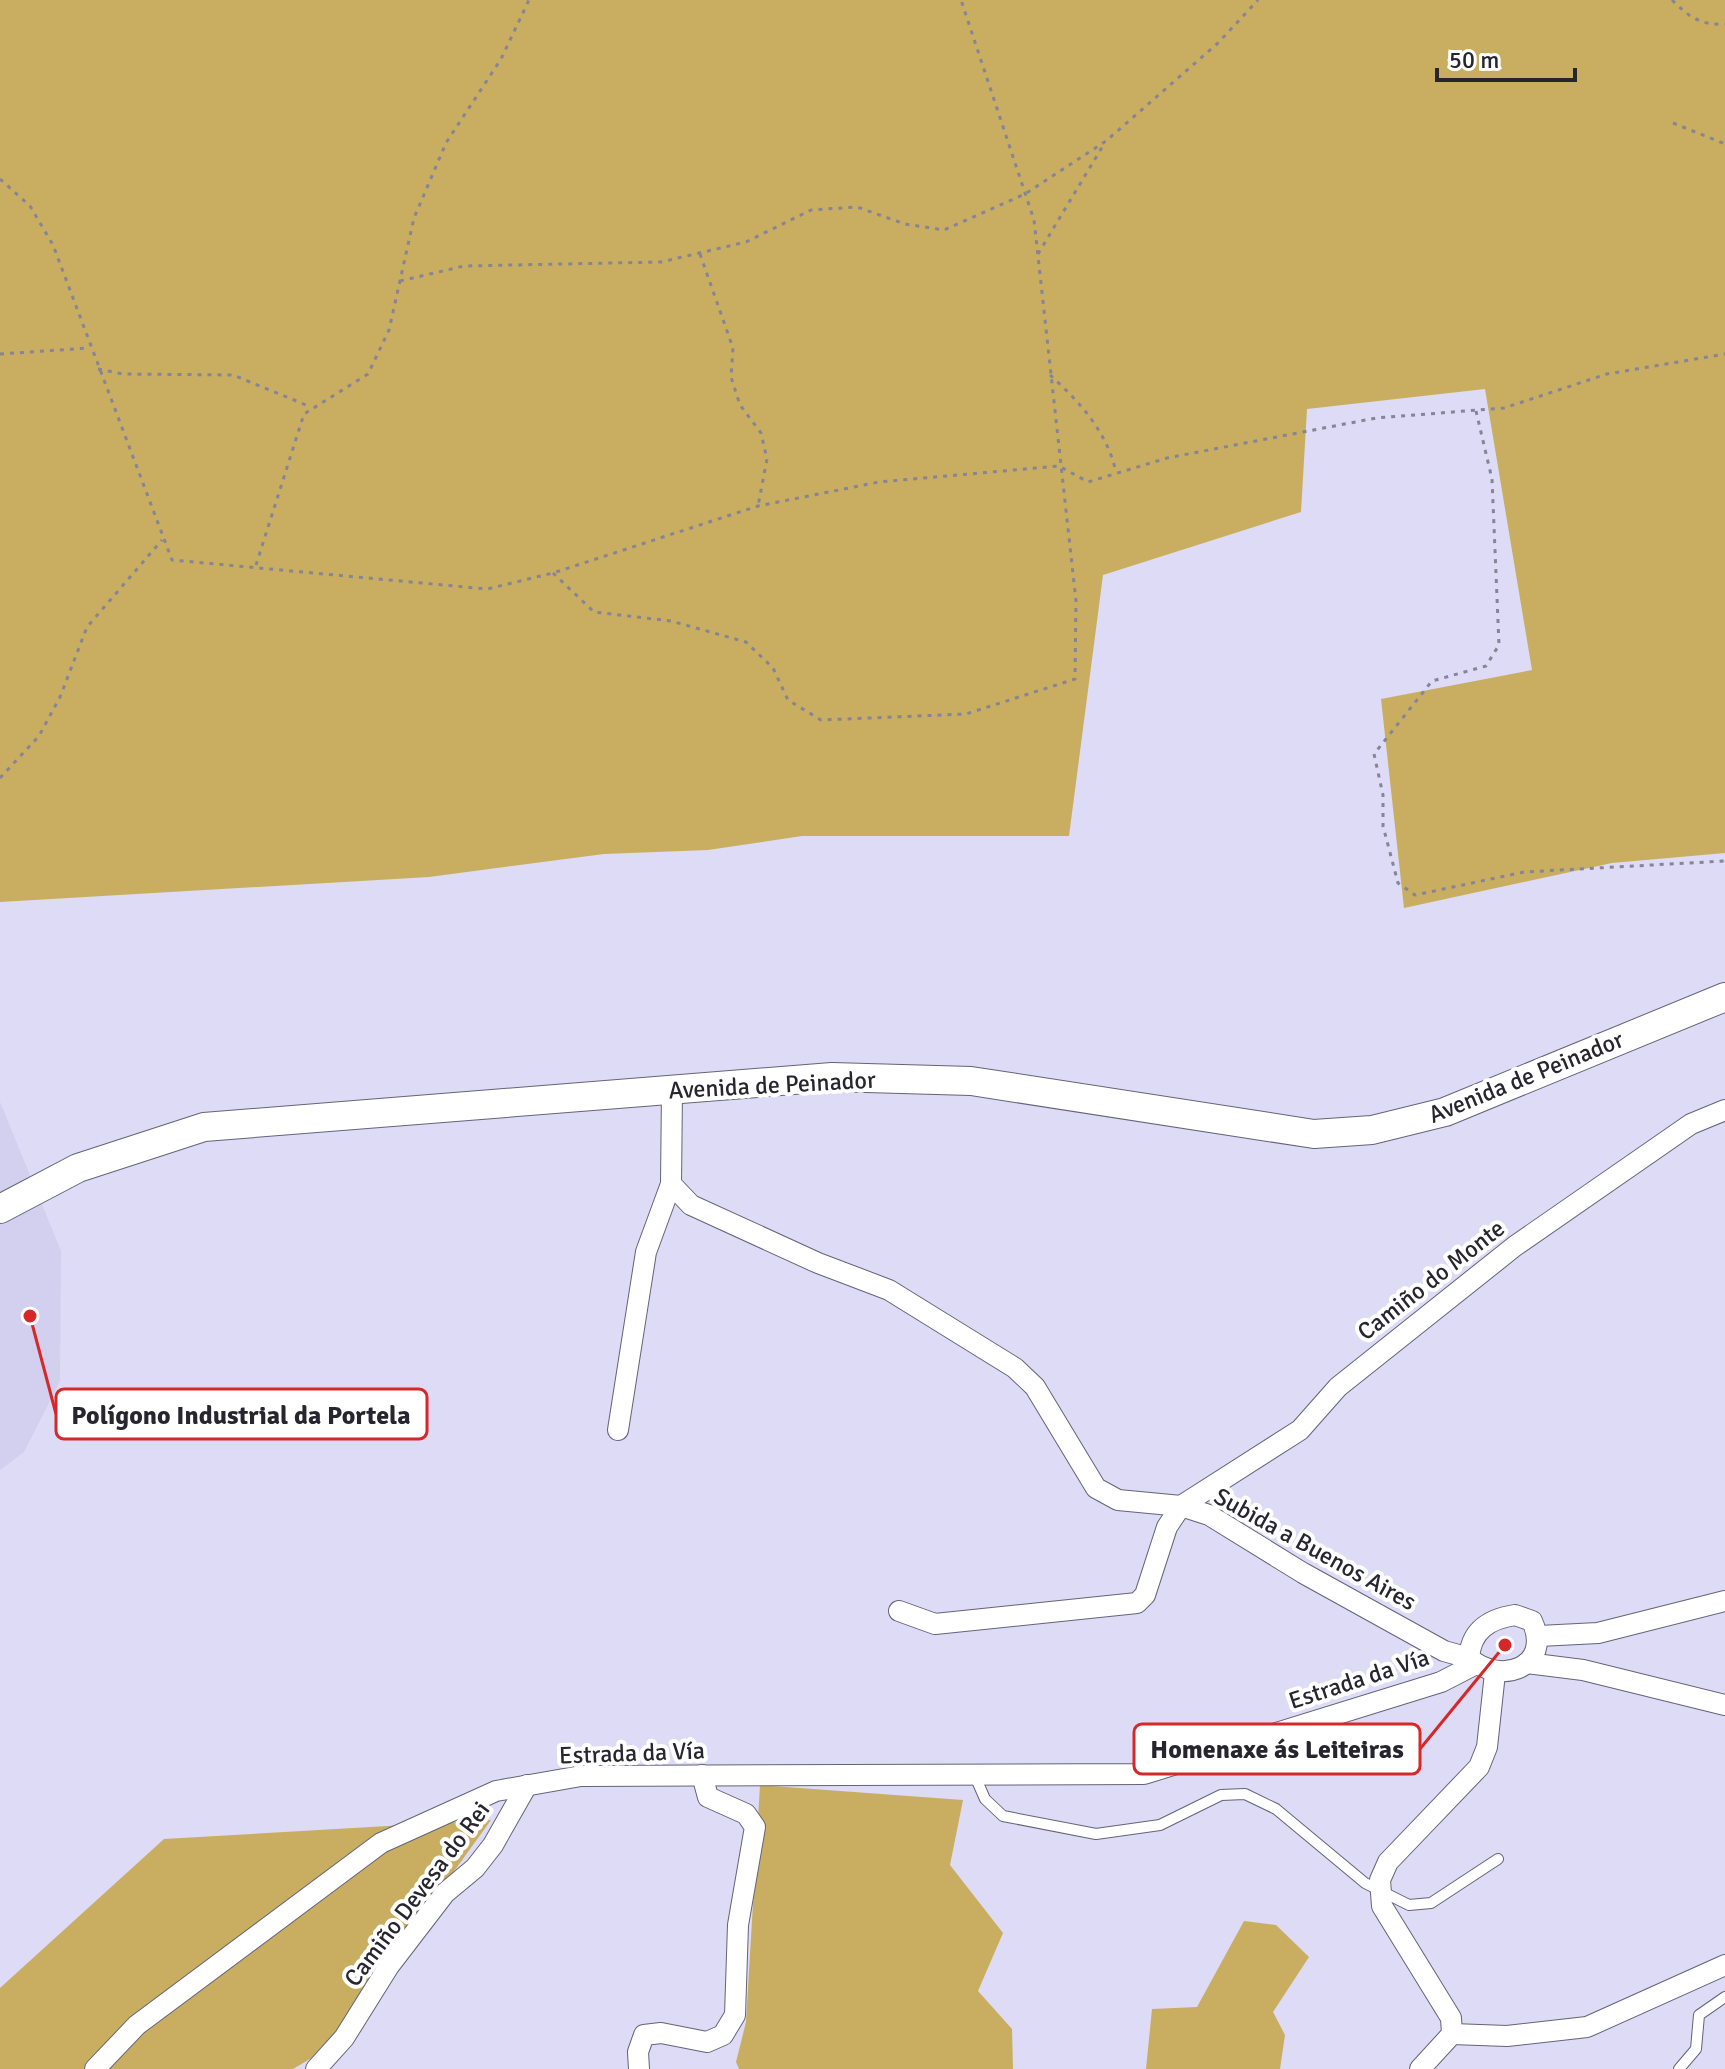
<svg xmlns="http://www.w3.org/2000/svg" width="1725" height="2069" font-family="Signika,sans-serif">
	<style>
		.built { fill: #d2cfef }
		.green { fill: #c9ae61 }
		.lines { fill: none; stroke-linecap: round; stroke-linejoin: round }
		.lane-casing { stroke: #656379; stroke-width: 12 }
		.street-casing { stroke: #656379; stroke-width: 22 }
		.secondary-casing { stroke: #656379; stroke-width: 30 }
		.path { stroke: #868496; stroke-width: 3; stroke-dasharray: 4 6; stroke-linecap: butt }
		.lane { stroke: #fff; stroke-width: 10 }
		.street { stroke: #fff; stroke-width: 20 }
		.secondary { stroke: #fff; stroke-width: 28 }
		.labels { text-anchor: middle; stroke-width: 8; stroke-linejoin: round; paint-order: stroke }
		.street-label { font-size: 24px; fill: #27262f; stroke: #fff }
		.leader { fill: none; stroke: #d62828; stroke-width: 3 }
		.callout-dot { fill: #d62828; stroke: #fff; stroke-width: 3 }
		.callout { fill: #fff; stroke: #d62828; stroke-width: 3 }
		.callout-label { font-size: 26px; text-anchor: middle; font-weight: bold; fill: #27262f }
	</style>
	<rect width="100%" height="100%" fill="#dddbf5"/>
	<polygon class="built" points="0,1102 61,1251 60,1381 24,1452 0,1470"/>
	<g class="green">
		<polygon points="0,0 1725,0 1725,853 1612,863 1404,908 1381,699 1532,670 1485,389 1307,409 1301,512 1103,575 1069,836 802,836 708,850 604,854 429,877 0,902"/>
		<polygon points="760,1785 963,1800 950,1865 1003,1933 978,1991 1012,2029 1013,2069 739,2069 736,2062 746,2022"/>
		<polygon points="491,1820 325,2050 293,2069 0,2069 0,1988 164,1839"/>
		<polygon points="1244,1921 1276,1925 1309,1957 1273,2012 1285,2035 1280,2069 1146,2069 1152,2009 1197,2007"/>
	</g>
	<g class="lines">
		<defs>
			<g id="lane">
				<polyline points="974,1774 985,1799 1003,1816 1096,1834 1160,1825 1221,1795 1245,1794 1276,1809 1365,1883 1409,1905 1431,1903 1498,1859"/>
				<polyline points="1679,2069 1696,2049 1699,2015 1725,1997"/>
			</g>
			<g id="street">
				<polyline points="672,1090 671,1184 691,1205 818,1263 889,1290 1015,1368 1035,1387 1096,1488 1118,1500 1181,1506 1209,1515 1303,1573 1444,1651 1469,1658"/>
				<polyline points="618,1430 646,1252 671,1184"/>
				<polyline points="899,1611 935,1624 1137,1603 1145,1595 1167,1527 1181,1506 1300,1430 1338,1387 1515,1246 1691,1124 1725,1110"/>
				<path d="M 1515,1615 L 1532,1621 C 1553,1667 1501,1686 1469,1658 C 1471,1630 1489,1619 1515,1615 Z"/>
				<polyline points="1539,1636 1598,1633 1725,1601"/>
				<polyline points="1527,1663 1583,1670 1725,1705"/>
				<polyline points="1452,2034 1507,2036 1587,2027 1725,1965"/>
				<polyline points="95,2069 137,2025 381,1843 496,1791 581,1776 1144,1774 1441,1682 1476,1664"/>
				<polyline points="316,2069 344,2038 389,1966 445,1893 475,1868 493,1845 527,1785"/>
				<polyline points="639,2069 638,2052 644,2035 661,2033 707,2042 723,2035 735,2015 738,1925 755,1827 746,1814 708,1797 702,1775"/>
				<polyline points="1420,2069 1452,2034 1451,2018 1382,1906 1380,1880 1388,1862 1479,1767 1487,1747 1495,1673"/>
			</g>
			<polyline id="secondary" points="0,1209 78,1168 204,1127 832,1077 971,1081 1314,1134 1372,1130 1445,1112 1725,997"/>
		</defs>
		<use href="#lane" class="lane-casing"/>
		<use href="#street" class="street-casing"/>
		<use href="#secondary" class="secondary-casing"/>
		<g class="path">
			<path d="M 1672,0 C 1688,16 1701,26 1725,24"/>
			<polyline points="1673,123 1725,144"/>
			<polyline points="0,179 30,206 53,245 172,560 487,589 553,573 758,506 879,482 1059,466 1088,482 1167,458 1376,418 1504,408 1607,374 1725,354"/>
			<polyline points="700,254 733,348 731,377 740,405 761,433 767,459 758,506"/>
			<polyline points="1038,254 1104,144"/>
			<polyline points="400,281 464,266 661,262 746,242 811,210 857,207 905,224 944,230 1025,194 1106,141 1218,43 1258,0"/>
			<polyline points="0,354 89,348"/>
			<polyline points="98,369 123,374 233,375 311,407"/>
			<path d="M 1050,375 C 1080,402 1107,432 1116,472"/>
			<polyline points="1476,411 1492,479 1499,645 1486,666 1432,681 1374,754 1383,795 1383,826 1398,883 1415,895 1524,872 1725,861"/>
			<polyline points="256,565 304,414 368,374 389,330 414,218 446,143 501,59 529,0"/>
			<polyline points="553,573 594,612 671,621 746,642 773,668 788,700 821,720 966,714 1075,679 1076,601 1034,220 961,0"/>
			<polyline points="0,778 39,736 60,697 87,627 162,540"/>
		</g>
		<use href="#lane" class="lane"/>
		<use href="#street" class="street"/>
		<use href="#secondary" class="secondary"/>
	</g>
	<g class="labels">
		<g class="street-label">
			<text transform="translate(1526 1077) rotate(-22)" y="8">Avenida de Peinador</text>
			<text transform="translate(772 1085) rotate(-3)" y="8">Avenida de Peinador</text>
			<text transform="translate(1431 1280) rotate(-38)" y="8">Camiño do Monte</text>
			<text transform="translate(1315 1549) rotate(29)" y="8">Subida a Buenos Aires</text>
			<text transform="translate(1359 1679) rotate(-18)" y="8">Estrada da Vía</text>
			<text transform="translate(632 1753) rotate(-2)" y="8">Estrada da Vía</text>
			<text transform="translate(417 1894) rotate(-53)" y="8">Camiño Devesa do Rei</text>
		</g>
	</g>
	<path class="leader" d="M30 1316L56 1414M1505 1645L1420 1749"/>
	<g class="callout-dot">
		<circle cx="30" cy="1316" r="8"/>
		<circle cx="1505" cy="1645" r="8"/>
	</g>
	<g class="callout">
		<rect x="56" y="1389" width="371" height="50" rx="8"/>
		<rect x="1134" y="1724" width="286" height="50" rx="8"/>
	</g>
	<g class="callout-label">
		<text x="241" y="1424">Polígono Industrial da Portela</text>
		<text x="1277" y="1758">Homenaxe ás Leiteiras</text>
	</g>
	<path d="M1437 68v12h138v-12" fill="none" stroke="#27262f" stroke-width="4"/>
	<text x="1449" y="68" font-size="24" fill="#27262f" stroke="#ffffff" stroke-width="6" paint-order="stroke">50 m</text>
</svg>
